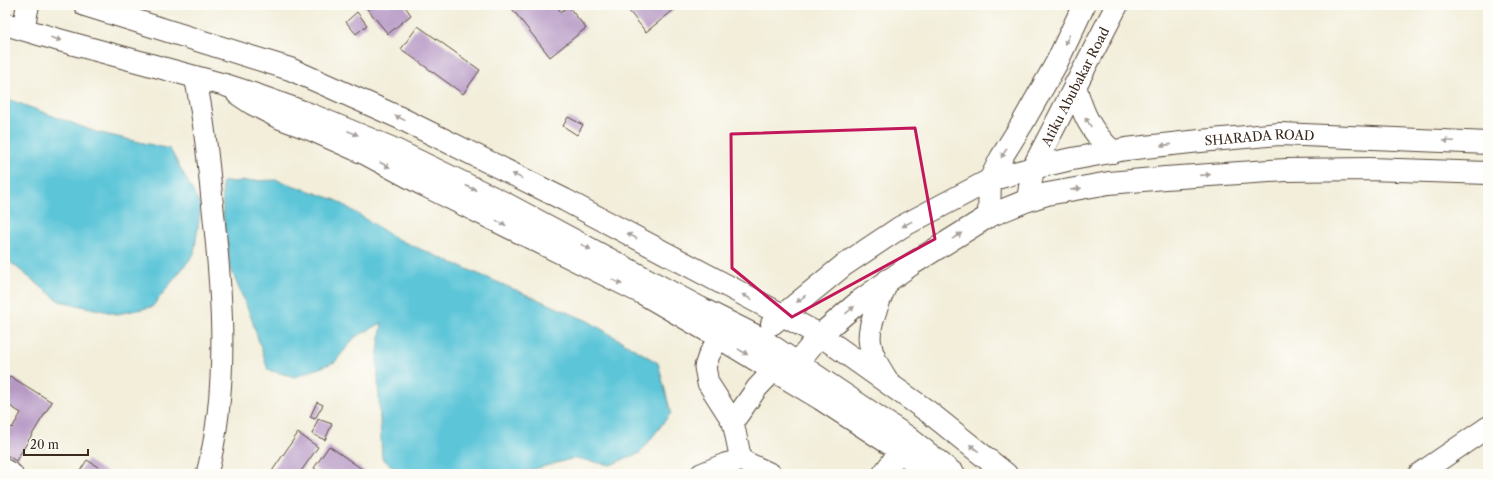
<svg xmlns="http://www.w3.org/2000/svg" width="1493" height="479" font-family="'Libre Caslon Text',serif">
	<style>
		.water { fill: #5cc5d8; stroke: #4c787b }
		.building { fill: #b698c5 }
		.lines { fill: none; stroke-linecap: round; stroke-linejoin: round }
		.street-casing { stroke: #56473a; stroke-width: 23 }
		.secondary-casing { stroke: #56473a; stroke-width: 24 }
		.primary-casing { stroke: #56473a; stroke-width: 24 }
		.street { stroke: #fff; stroke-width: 21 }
		.secondary { stroke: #fff; stroke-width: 22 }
		.primary { stroke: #fff; stroke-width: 22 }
		.oneway { fill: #a79f9a }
		.marked { fill: none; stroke: #c2185b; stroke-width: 3; stroke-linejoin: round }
		.labels { text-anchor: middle; stroke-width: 3; stroke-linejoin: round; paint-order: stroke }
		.street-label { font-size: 13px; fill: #3b2a1e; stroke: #fdfcf7 }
	</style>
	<rect width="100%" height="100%" fill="#fdfcf7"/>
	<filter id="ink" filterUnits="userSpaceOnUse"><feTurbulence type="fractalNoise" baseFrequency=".025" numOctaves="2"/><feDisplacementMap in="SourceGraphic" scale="8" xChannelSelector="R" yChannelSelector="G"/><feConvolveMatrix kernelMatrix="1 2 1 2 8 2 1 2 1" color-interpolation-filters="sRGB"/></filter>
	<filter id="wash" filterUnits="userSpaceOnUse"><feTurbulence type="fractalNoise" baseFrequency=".012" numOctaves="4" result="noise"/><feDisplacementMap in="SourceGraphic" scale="16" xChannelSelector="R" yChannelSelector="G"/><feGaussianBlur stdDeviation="0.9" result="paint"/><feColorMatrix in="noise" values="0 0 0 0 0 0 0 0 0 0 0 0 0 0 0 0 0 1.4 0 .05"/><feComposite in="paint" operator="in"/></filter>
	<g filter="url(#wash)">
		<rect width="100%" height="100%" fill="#f2eeda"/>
		<g class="water">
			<polygon points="5,98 96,132 170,149 201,206 194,254 152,307 117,314 59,301 5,258"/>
			<polygon points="277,180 336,200 397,239 588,321 658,363 671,413 640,453 610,465 575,458 516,474 401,474 382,458 377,360 382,323 355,337 335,362 295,377 268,370 251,317 230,267 223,214 222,182"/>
		</g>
		<g id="blocks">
			<g class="building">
				<polygon points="307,5 320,5 312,11"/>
				<polygon points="364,5 404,5 411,15 388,34"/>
				<polygon points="509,5 556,5 561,12 568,6 586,28 550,57"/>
				<polygon points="624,5 671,5 675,9 646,32"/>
				<polygon points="357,12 367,25 356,34 346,22"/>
				<polygon points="418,26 480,70 463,94 401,49"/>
				<polygon points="568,117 583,125 577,135 563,126"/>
				<polygon points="10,376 52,402 16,461 5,454 5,424 12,428 21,413 5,403 5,384"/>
				<polygon points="317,402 323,405 315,419 310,417"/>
				<polygon points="318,419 332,424 325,440 312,434"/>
				<polygon points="298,433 318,447 299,474 270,474"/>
				<polygon points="329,446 369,474 322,474 314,468"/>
				<polygon points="87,460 109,474 78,474"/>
			</g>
		</g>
	</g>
	<g filter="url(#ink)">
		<use href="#blocks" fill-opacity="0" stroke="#56473a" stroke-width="1"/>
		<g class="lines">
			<defs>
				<g id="street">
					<path d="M 195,77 C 204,118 208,159 212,200 C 222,290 230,385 207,474"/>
					<polyline points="237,94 252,104 279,118 311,130 367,155 423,185 643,294 719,338 820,399 900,451 928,474"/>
					<polyline points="719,338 709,355 705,367 708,383 733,422 741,460"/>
					<polyline points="733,422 757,388 774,370"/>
					<polyline points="5,470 12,474"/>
					<polyline points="701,474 725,464 741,460 771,474"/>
					<polyline points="883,474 900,451"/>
					<polyline points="1419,474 1488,427"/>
				</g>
				<g id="secondary">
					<path id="s1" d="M 1028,200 L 1033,168 L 1117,5"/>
					<polyline points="989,216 990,180 1001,158 1022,124 1056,64 1084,5"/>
				</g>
				<g id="primary">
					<polyline points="85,5 290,69 398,117 565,200 820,335 930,413 1006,474"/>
					<polyline points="5,24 59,40 225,85 259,96 309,114 391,148 506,204 700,308 758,337 909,438 954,474"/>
					<polyline points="23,29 28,5"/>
					<path d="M 1075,85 C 1082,113 1091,132 1113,152"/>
					<path id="s2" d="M 772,324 L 844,265 L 901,227 L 990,180 L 1033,168 L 1067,160 L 1126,149 L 1200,141 L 1280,134 L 1488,143"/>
					<polyline points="798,362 820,335 861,300 912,264 989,216 1028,200 1047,194 1109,183 1165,178 1286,170 1369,169 1488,173"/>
					<path d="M 887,380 C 880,369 872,357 870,343 C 867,325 881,297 888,280"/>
				</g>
			</defs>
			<use href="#street" class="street-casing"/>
			<use href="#secondary" class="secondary-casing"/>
			<use href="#primary" class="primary-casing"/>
			<use href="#street" class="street"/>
			<use href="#secondary" class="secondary"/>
			<use href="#primary" class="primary"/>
		</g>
		<defs><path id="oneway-solid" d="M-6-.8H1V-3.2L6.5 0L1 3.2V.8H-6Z"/></defs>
		<g class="oneway">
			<use href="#oneway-solid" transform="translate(56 39) rotate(17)"/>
			<use href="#oneway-solid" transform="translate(1067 40) rotate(116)"/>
			<use href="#oneway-solid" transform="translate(400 118) rotate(-154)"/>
			<use href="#oneway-solid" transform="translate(1088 122) rotate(-123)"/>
			<use href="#oneway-solid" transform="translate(353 133) rotate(22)"/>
			<use href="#oneway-solid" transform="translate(1449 141) rotate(-177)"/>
			<use href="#oneway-solid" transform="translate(1166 145) rotate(174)"/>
			<use href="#oneway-solid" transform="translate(1004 153) rotate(121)"/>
			<use href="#oneway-solid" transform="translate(385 165) rotate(28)"/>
			<use href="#oneway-solid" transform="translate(1205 175) rotate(-4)"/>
			<use href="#oneway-solid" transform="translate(517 176) rotate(-154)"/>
			<use href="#oneway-solid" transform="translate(471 188) rotate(25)"/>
			<use href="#oneway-solid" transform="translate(1076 189) rotate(-9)"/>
			<use href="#oneway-solid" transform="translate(501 223) rotate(27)"/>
			<use href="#oneway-solid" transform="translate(907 224) rotate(151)"/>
			<use href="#oneway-solid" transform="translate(632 236) rotate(-152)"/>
			<use href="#oneway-solid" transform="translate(957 236) rotate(-32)"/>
			<use href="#oneway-solid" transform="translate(586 247) rotate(28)"/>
			<use href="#oneway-solid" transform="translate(617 282) rotate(27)"/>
			<use href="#oneway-solid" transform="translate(747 297) rotate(-152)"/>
			<use href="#oneway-solid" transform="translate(801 299) rotate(141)"/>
			<use href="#oneway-solid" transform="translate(850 310) rotate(-40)"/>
			<use href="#oneway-solid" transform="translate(743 352) rotate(31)"/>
			<use href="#oneway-solid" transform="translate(974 448) rotate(-142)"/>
		</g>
	</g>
	<path class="marked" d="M 915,128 L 935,239 L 792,317 L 732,268 L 731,134 Z"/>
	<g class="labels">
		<g class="street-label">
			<text dy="5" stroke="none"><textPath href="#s1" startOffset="124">Atiku Abubakar Road</textPath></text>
			<text dy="5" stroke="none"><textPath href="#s2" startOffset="536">SHARADA ROAD</textPath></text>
		</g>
	</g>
	<rect width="1493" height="479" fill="none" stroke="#fdfcf7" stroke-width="20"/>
	<path d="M24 449v6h64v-6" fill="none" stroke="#3b2a1e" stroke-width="2"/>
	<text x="30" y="449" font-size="12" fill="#3b2a1e" stroke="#fdfcf7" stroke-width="3" paint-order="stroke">20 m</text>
</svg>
